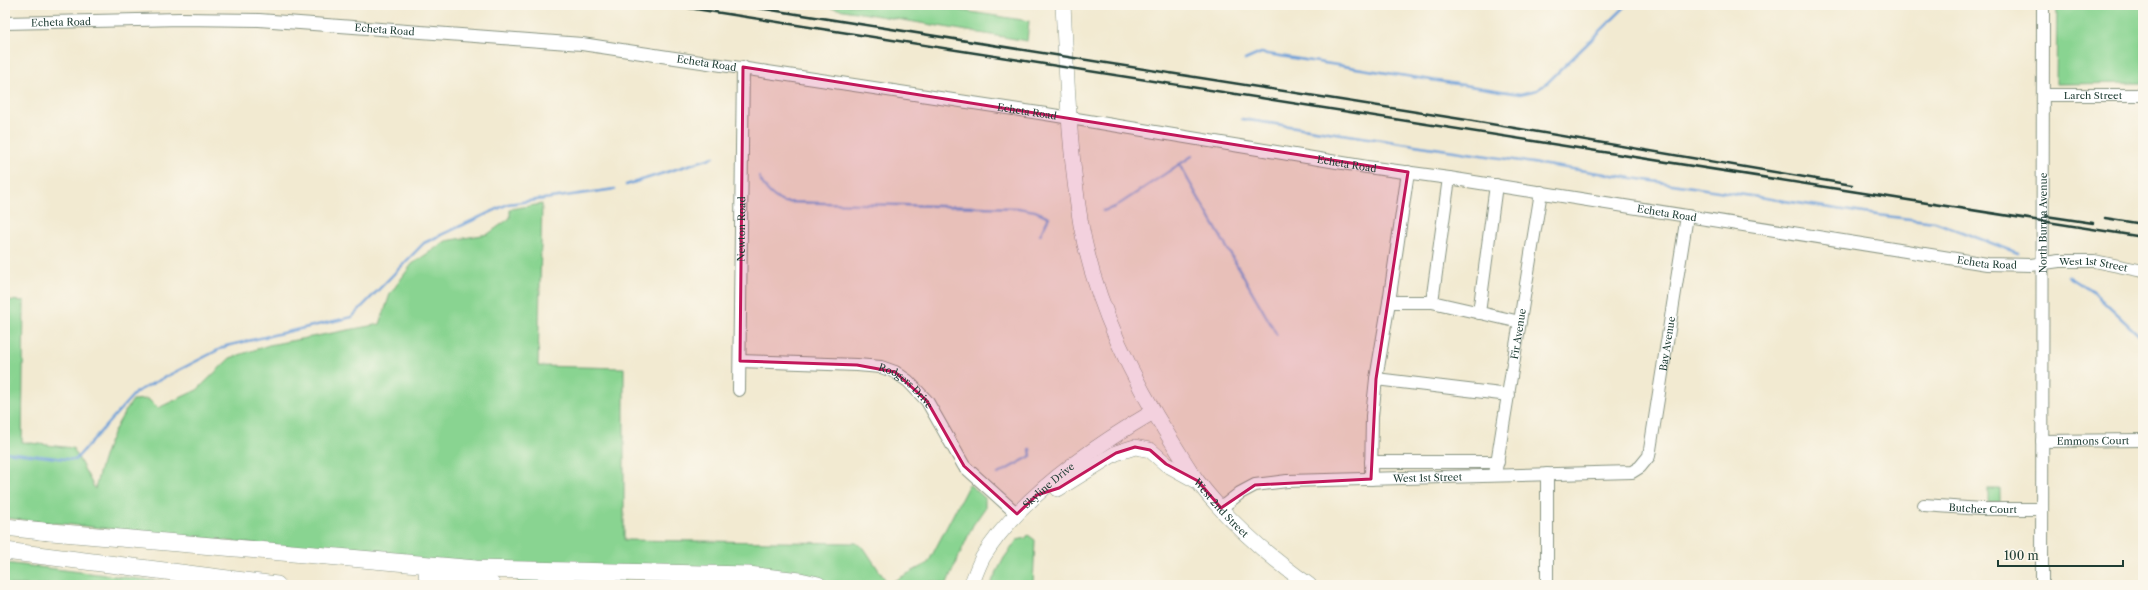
<svg xmlns="http://www.w3.org/2000/svg" width="2148" height="590" font-family="'Libre Caslon Text',serif">
	<style>
		.green { fill: #89d491; stroke: #548862 }
		.lines { fill: none; stroke-linecap: round; stroke-linejoin: round }
		.stream { stroke: #6ea0d9; stroke-width: 2.5 }
		.minor-casing { stroke: #889482; stroke-width: 14 }
		.major-casing { stroke: #889482; stroke-width: 16 }
		.highway-casing { stroke: #889482; stroke-width: 18 }
		.minor { stroke: #fff; stroke-width: 12 }
		.major { stroke: #fff; stroke-width: 15 }
		.highway { stroke: #fff; stroke-width: 17 }
		.rail { stroke: #1f3d34; stroke-width: 2.5 }
		.marked { fill: #c2185b; fill-opacity: 0.2; stroke: #c2185b; stroke-width: 3; stroke-linejoin: round }
		.labels { text-anchor: middle; stroke-width: 4; stroke-linejoin: round; paint-order: stroke }
		.street-label { font-size: 10px; fill: #1f3d34; stroke: #fbf7ec }
	</style>
	<rect width="100%" height="100%" fill="#fbf7ec"/>
	<filter id="ink" filterUnits="userSpaceOnUse"><feTurbulence type="fractalNoise" baseFrequency=".025" numOctaves="2"/><feDisplacementMap in="SourceGraphic" scale="8" xChannelSelector="R" yChannelSelector="G"/><feConvolveMatrix kernelMatrix="1 2 1 2 8 2 1 2 1" color-interpolation-filters="sRGB"/></filter>
	<filter id="wash" filterUnits="userSpaceOnUse"><feTurbulence type="fractalNoise" baseFrequency=".012" numOctaves="4" result="noise"/><feDisplacementMap in="SourceGraphic" scale="16" xChannelSelector="R" yChannelSelector="G"/><feGaussianBlur stdDeviation="0.9" result="paint"/><feColorMatrix in="noise" values="0 0 0 0 0 0 0 0 0 0 0 0 0 0 0 0 0 1.4 0 .05"/><feComposite in="paint" operator="in"/></filter>
	<g filter="url(#wash)">
		<rect width="100%" height="100%" fill="#f2ead1"/>
		<g class="green">
			<polygon points="814,5 925,5 1029,21 1027,41"/>
			<polygon points="2057,5 2143,5 2143,83 2056,84"/>
			<path d="M 542,204 L 538,366 L 624,368 L 624,540 L 856,543 L 864,548 L 888,584 L 928,563 L 969,484 L 985,498 L 985,508 L 973,525 L 946,585 L 935,581 L 928,582 L 926,585 L 836,585 L 800,577 L 479,567 L 5,518 L 5,300 L 24,301 L 22,442 L 73,448 L 95,489 C 104,453 111,431 133,400 L 148,399 L 158,408 L 197,390 L 230,358 L 269,345 L 380,324 L 390,294 L 412,264 L 446,241 L 488,234 L 510,218 L 510,209 Z"/>
			<rect x="1988" y="489" width="12" height="13"/>
			<polygon points="1028,535 1035,540 1033,585 990,585 1004,558 1017,540 1026,538"/>
			<polygon points="5,563 191,585 5,585"/>
			<polygon points="518,579 731,582 775,585 532,585 518,582"/>
		</g>
		<g class="lines">
			<g class="stream">
				<polyline points="1245,60 1261,53 1520,94 1537,90 1547,83 1627,5"/>
				<polyline points="1242,119 1877,215 1935,222 2018,253"/>
				<polyline points="1179,164 1277,335"/>
				<path d="M 759,177 C 765,189 771,196 783,202 L 1018,208 L 1035,211 L 1049,217 L 1040,235"/>
				<polyline points="626,185 714,157"/>
				<polyline points="1103,211 1115,207 1192,156"/>
				<polyline points="2068,276 2094,293 2143,339"/>
				<polyline points="5,452 75,460 136,392 226,346 352,317 424,243 508,204 615,189"/>
				<polyline points="998,474 1031,456 1030,449"/>
			</g>
		</g>
	</g>
	<g filter="url(#ink)">
		<g class="lines">
			<defs>
				<g id="minor">
					<path id="s1" d="M 5,23 L 181,19 L 259,20 L 582,44 L 1046,114 L 1367,167 L 1449,178 L 1987,264 L 2031,265 L 2059,261 L 2094,261 L 2143,271"/>
					<path id="s2" d="M 2043,95 L 2143,95"/>
					<polyline points="1389,302 1432,302 1520,322"/>
					<polyline points="1432,302 1449,178"/>
					<polyline points="1479,313 1496,185"/>
					<path id="s3" d="M 740,361 L 857,365 L 881,367 L 895,372 L 908,381 L 927,401 L 964,466 L 1017,514"/>
					<polyline points="1376,379 1509,395"/>
					<path id="s4" d="M 739,390 L 743,67"/>
					<path id="s5" d="M 2042,441 L 2143,440"/>
					<polyline points="1371,462 1498,462"/>
					<polyline points="1547,474 1547,585"/>
					<path id="s6" d="M 1495,475 L 1541,192"/>
					<polyline points="1371,479 1372,416 1376,379 1389,302 1408,172"/>
					<path id="s7" d="M 1924,505 L 1981,509 L 2042,509"/>
					<path id="s8" d="M 1221,508 L 1240,493 L 1255,485 L 1287,481 L 1632,472 L 1640,467 L 1649,456 L 1687,216"/>
					<path id="s9" d="M 2042,585 L 2043,5"/>
				</g>
				<g id="major">
					<path id="s10" d="M 1063,5 C 1067,78 1069,153 1081,225 C 1095,302 1130,375 1171,440 C 1180,454 1188,469 1198,482 C 1229,522 1268,556 1309,585"/>
					<polyline points="1058,489 1116,453 1135,447 1150,450 1166,464 1195,480"/>
					<path id="s11" d="M 971,585 C 975,576 978,566 983,557 C 1020,497 1093,447 1153,412"/>
				</g>
				<g id="highway">
					<polyline points="5,527 51,532"/>
					<polyline points="40,531 476,569 748,575 800,581 818,585"/>
					<polyline points="5,551 277,585"/>
					<polyline points="427,575 492,585"/>
				</g>
			</defs>
			<use href="#minor" class="minor-casing"/>
			<use href="#major" class="major-casing"/>
			<use href="#highway" class="highway-casing"/>
			<use href="#minor" class="minor"/>
			<use href="#major" class="major"/>
			<use href="#highway" class="highway"/>
			<g class="rail">
				<polyline points="670,5 2143,237"/>
				<polyline points="739,5 1467,120 1852,185"/>
				<polyline points="2046,216 2093,223"/>
				<polyline points="2105,218 2143,224"/>
			</g>
		</g>
	</g>
	<path class="marked" d="M 743,67 L 1408,172 L 1376,379 L 1371,479 L 1255,485 L 1221,508 L 1198,481 L 1166,464 L 1150,450 L 1135,447 L 1116,453 L 1059,488 L 1037,495 L 1017,514 L 964,466 L 927,401 L 895,372 L 857,365 L 740,361 Z"/>
	<g class="labels">
		<g class="street-label">
			<text dy="4" stroke="none"><textPath href="#s1" startOffset="56">Echeta Road</textPath></text>
			<text dy="4" stroke="none"><textPath href="#s1" startOffset="380">Echeta Road</textPath></text>
			<text dy="4" stroke="none"><textPath href="#s1" startOffset="704">Echeta Road</textPath></text>
			<text dy="4" stroke="none"><textPath href="#s2" startOffset="50">Larch Street</textPath></text>
			<text dy="4" stroke="none"><textPath href="#s1" startOffset="1028">Echeta Road</textPath></text>
			<text dy="4" stroke="none"><textPath href="#s1" startOffset="1352">Echeta Road</textPath></text>
			<text dy="4" stroke="none"><textPath href="#s1" startOffset="1676">Echeta Road</textPath></text>
			<text dy="4" stroke="none"><textPath href="#s9" startOffset="362">North Burma Avenue</textPath></text>
			<text dy="4" stroke="none"><textPath href="#s4" startOffset="161">Newton Road</textPath></text>
			<text dy="4" stroke="none"><textPath href="#s1" startOffset="2000">Echeta Road</textPath></text>
			<text dy="4" stroke="none"><textPath href="#s1" startOffset="2107">West 1st Street</textPath></text>
			<text dy="4" stroke="none"><textPath href="#s6" startOffset="143">Fir Avenue</textPath></text>
			<text dy="4" stroke="none"><textPath href="#s8" startOffset="556">Bay Avenue</textPath></text>
			<text dy="4" stroke="none"><textPath href="#s3" startOffset="173">Rodgers Drive</textPath></text>
			<text dy="4" stroke="none"><textPath href="#s5" startOffset="51">Emmons Court</textPath></text>
			<text dy="4" stroke="none"><textPath href="#s8" startOffset="214">West 1st Street</textPath></text>
			<text dy="4" stroke="none"><textPath href="#s11" startOffset="128">Skyline Drive</textPath></text>
			<text dy="4" stroke="none"><textPath href="#s10" startOffset="540">West 2nd Street</textPath></text>
			<text dy="4" stroke="none"><textPath href="#s7" startOffset="59">Butcher Court</textPath></text>
		</g>
	</g>
	<rect width="2148" height="590" fill="none" stroke="#fbf7ec" stroke-width="20"/>
	<path d="M1998 560v6h125v-6" fill="none" stroke="#1f3d34" stroke-width="2"/>
	<text x="2004" y="560" font-size="12" fill="#1f3d34" stroke="#fbf7ec" stroke-width="3" paint-order="stroke">100 m</text>
</svg>
